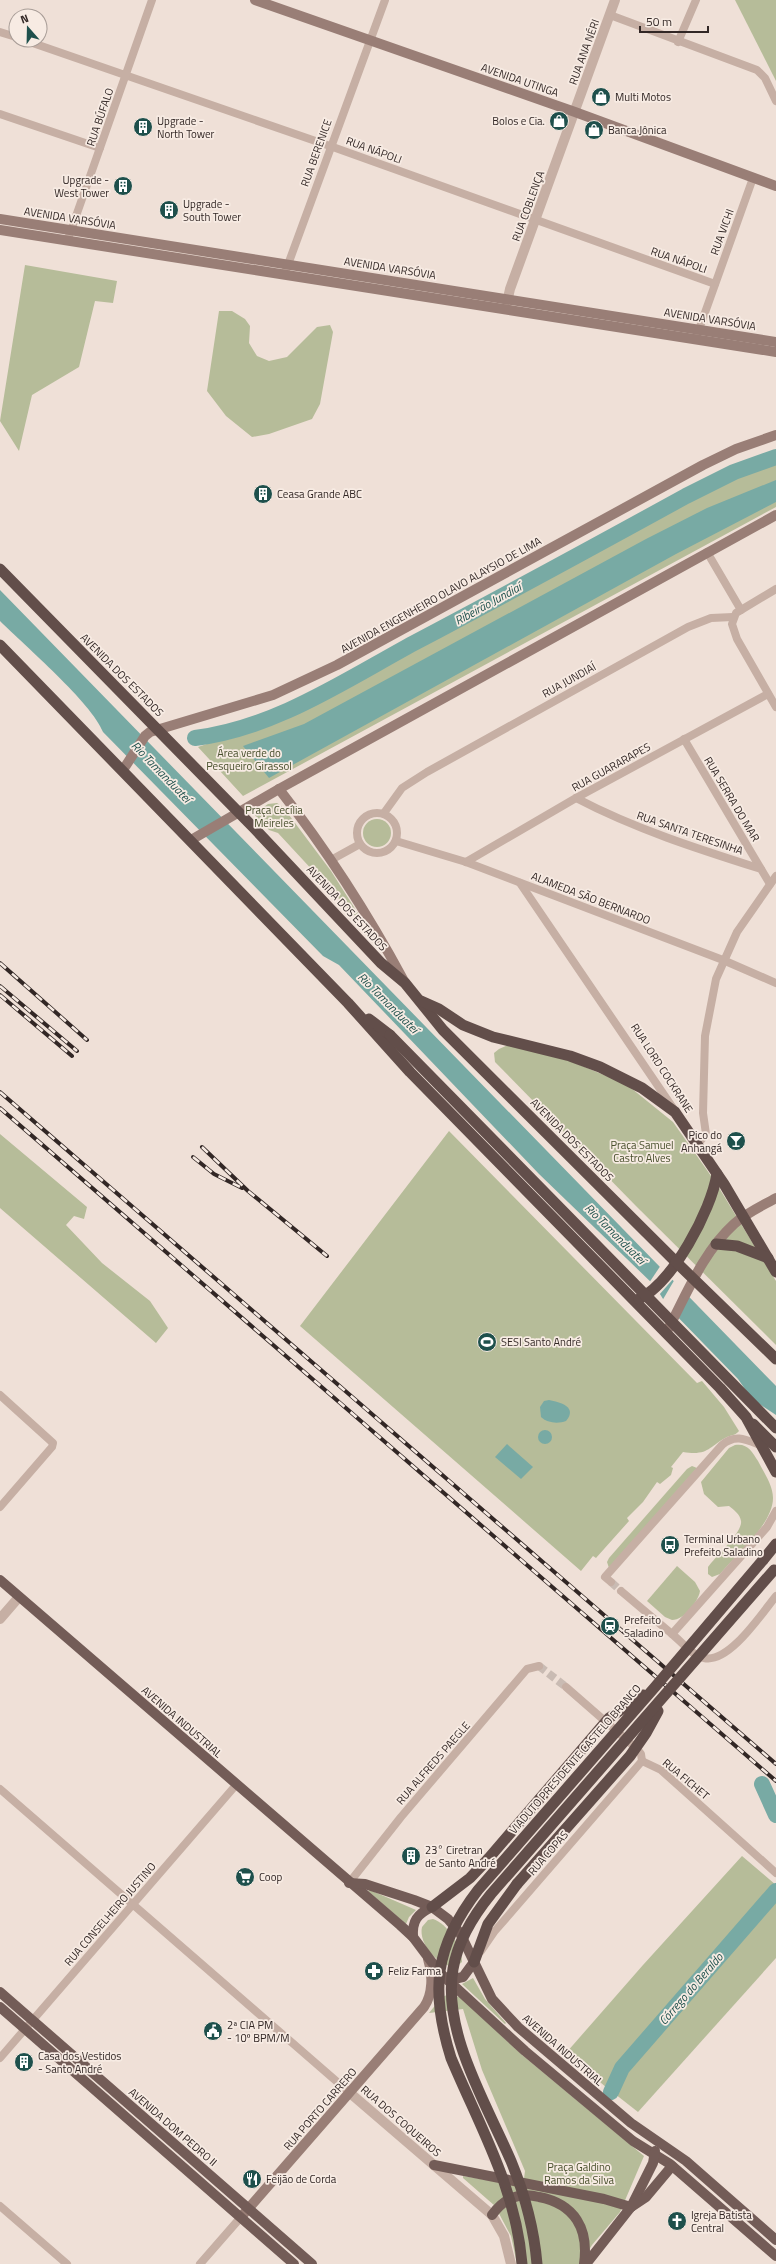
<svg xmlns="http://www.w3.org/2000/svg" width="776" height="2264" font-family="'Titillium Web',sans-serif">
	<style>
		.green { fill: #b6bc99 }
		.water { fill: #78aaa4 }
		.pier { fill: #efe0d7 }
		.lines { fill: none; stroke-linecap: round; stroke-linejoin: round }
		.river { stroke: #78aaa4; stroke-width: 16 }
		.minor-tunnel { stroke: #c9bbb3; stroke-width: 8; stroke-dasharray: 8 4; stroke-linecap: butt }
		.minor { stroke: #c6afa4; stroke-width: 8 }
		.tertiary { stroke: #c6afa4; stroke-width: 10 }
		.secondary { stroke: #997e76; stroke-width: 10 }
		.primary { stroke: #735c57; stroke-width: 10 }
		.trunk { stroke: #624e4a; stroke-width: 11 }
		.rail-casing { stroke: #322725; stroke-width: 4 }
		.rail { stroke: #f7ebe3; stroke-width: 2.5; stroke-dasharray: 8; stroke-linecap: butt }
		.trunk-bridge { stroke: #624e4a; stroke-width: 11 }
		.labels { text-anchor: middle; stroke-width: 3.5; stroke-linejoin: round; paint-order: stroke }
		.street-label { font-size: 11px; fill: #322725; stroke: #f7ebe3 }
		.poi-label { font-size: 11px; fill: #322725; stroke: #f7ebe3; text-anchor: start }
		.park-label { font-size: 11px; fill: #474e2b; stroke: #f7ebe3 }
		.water-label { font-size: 12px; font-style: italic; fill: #1e504c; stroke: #f7ebe3 }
	</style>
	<rect width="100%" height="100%" fill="#efe0d7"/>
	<g class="green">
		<polygon points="735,0 776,0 776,81"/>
		<polygon points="25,265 117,281 113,303 95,301 79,367 32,395 19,451 0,421"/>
		<polygon points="219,311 232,311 245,319 250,326 249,343 257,356 269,361 287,357 317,327 330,325 333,332 320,404 312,419 269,434 252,437 226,416 207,391"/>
		<polygon points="776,460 776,507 243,796 198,747 296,713 713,488"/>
		<polygon points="277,803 283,807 331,871 359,915 358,916 354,915 278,833 269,830 254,814 268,804"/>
		<circle cx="377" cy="833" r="14"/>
		<polygon points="508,1045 570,1061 626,1084 673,1122 716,1183 776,1281 776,1345 636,1206 495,1062 494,1053 499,1049"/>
		<path d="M 449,1131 L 697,1383 L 702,1381 L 724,1407 L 739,1431 C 736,1435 732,1435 727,1437 C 708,1447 709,1456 683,1452 L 671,1467 L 673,1468 L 671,1475 L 660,1484 L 657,1482 L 643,1502 L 627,1518 L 629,1521 L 596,1558 L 593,1556 L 581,1571 L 300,1326 Z"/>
		<polygon points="0,1134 87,1207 84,1219 74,1216 66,1225 102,1263 150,1301 168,1328 156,1343 0,1208"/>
		<path d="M 735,1445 C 748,1443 752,1452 758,1461 C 764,1473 773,1485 773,1498 C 773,1524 736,1555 720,1574 L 712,1577 L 708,1574 L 708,1567 C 715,1557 743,1532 741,1521 C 740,1514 734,1510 729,1506 L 718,1507 L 704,1494 L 701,1482 L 729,1448 Z"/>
		<polygon points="692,1466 697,1468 609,1568 607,1562 609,1558 687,1469"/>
		<path d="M 677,1566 L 695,1582 L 700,1591 C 698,1602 684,1620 672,1620 L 665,1617 L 647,1601 Z"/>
		<polygon points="742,1856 776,1885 622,2062 613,2074 607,2088 566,2053 643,1965"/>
		<polygon points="370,1890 416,1910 409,1917 406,1924 368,1891"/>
		<polygon points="776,1899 776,1958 638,2112 615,2094 621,2079"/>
		<path d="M 433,1919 C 447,1923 462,1947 462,1962 L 456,1967 C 439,1967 418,1944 422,1927 L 428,1920 Z"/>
		<polygon points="473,1978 485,1999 506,2023 505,2024 462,1984"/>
		<polygon points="447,1995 460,1997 521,2054 644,2156 620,2212 592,2245 580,2264 517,2264 511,2236 495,2206 463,2178 463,2176 523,2186 525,2171 482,2070 463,2009 429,2013 442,1997"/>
	</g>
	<g class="water">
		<polygon points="776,480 776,502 676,554 269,778 243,746 304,724 646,539 707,508"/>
		<path d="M 0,590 L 776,1386 L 776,1415 L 752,1399 L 738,1379 L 668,1307 L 655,1286 L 539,1174 L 339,965 L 323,956 L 103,732 C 92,703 25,646 0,621 Z"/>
		<path d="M 549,1400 C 560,1402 578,1407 566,1421 C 558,1424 547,1423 541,1417 L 540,1407 L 544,1401 Z"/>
		<circle cx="545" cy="1437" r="7"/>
		<polygon points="507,1444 533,1467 521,1479 495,1457"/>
	</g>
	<g class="pier">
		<polygon points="661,1265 674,1278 659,1295 649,1283"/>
		<polygon points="675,1279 688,1293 677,1319 662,1301"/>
	</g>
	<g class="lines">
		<g class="river">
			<path d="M 195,738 C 275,728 344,681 414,643 C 505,595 595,546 686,496 L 734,472 L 776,457"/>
			<polyline points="762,1784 776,1815"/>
			<polyline points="611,2092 622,2068 776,1891"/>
		</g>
		<g class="minor-tunnel">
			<polyline points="611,1582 621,1591"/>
			<polyline points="539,1666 566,1687"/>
		</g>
		<g class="minor">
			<polyline points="610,15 757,70 765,78 776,101"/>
			<polyline points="0,32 16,37"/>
			<polyline points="24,40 330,146 715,284"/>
			<polyline points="678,42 696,0"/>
			<polyline points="0,114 100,148"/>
			<polyline points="69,236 152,0"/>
			<polyline points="286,270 385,0"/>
			<polyline points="697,335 753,178"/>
			<polyline points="707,552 741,610"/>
			<polyline points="776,589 736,613 732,624 737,639 776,707"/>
			<polyline points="684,739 761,869"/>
			<path d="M 576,798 C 635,829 698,849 761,869 L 770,884"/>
			<circle cx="377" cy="833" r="20"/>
			<polyline points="384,813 402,788 427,772 688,627 711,618 733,617"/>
			<polyline points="396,841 466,862 723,960 776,983"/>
			<polyline points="331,860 360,844"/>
			<polyline points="466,862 576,798 768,694"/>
			<polyline points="520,883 673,1108"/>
			<polyline points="697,1145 706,1134 703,1113 705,1036 716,979 737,932 776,876"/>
			<polyline points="0,1395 53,1443 52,1447 0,1507"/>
			<path d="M 611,1582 L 605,1577 L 722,1445 C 735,1434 745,1439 760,1445"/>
			<polyline points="621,1591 672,1634 767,1527 776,1511"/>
			<path d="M 672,1634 C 681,1641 692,1656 704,1658 C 729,1664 762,1613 776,1596"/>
			<polyline points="566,1687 637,1749 641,1754 642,1761"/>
			<polyline points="642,1761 661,1770 776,1873"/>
			<polyline points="0,1789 350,2093"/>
			<polyline points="349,1883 401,1817 527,1669 539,1666"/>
			<polyline points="481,1951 494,1932 642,1761"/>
			<polyline points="0,2058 236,1785"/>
			<polyline points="0,2206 67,2264"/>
			<polyline points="200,2264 241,2217"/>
		</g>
		<g class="tertiary">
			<polyline points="506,307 510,289 615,0"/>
			<polyline points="0,1619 19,1597"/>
			<polyline points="350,2093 492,2215 504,2236 511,2264"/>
		</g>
		<g class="secondary">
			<polyline points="255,0 575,112 776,186"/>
			<polyline points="0,219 776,342"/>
			<polyline points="0,230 776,352"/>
			<polyline points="123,770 145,736 150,732 273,695 337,665 703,465 736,449 776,435"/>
			<path d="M 279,789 C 326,849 368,914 404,981"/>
			<polyline points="191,840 279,789 776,515"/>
			<path d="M 666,1333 C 686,1296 702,1253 734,1224 C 746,1213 762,1206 776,1198"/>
			<path d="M 241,2217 L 424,2007 C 433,1994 433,1974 428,1959"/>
		</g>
		<g class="primary">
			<polyline points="0,1580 400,1925 413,1937 440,1973 525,2051 633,2141 670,2164 776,2256"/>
			<polyline points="349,1883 365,1884 414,1900 432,1907 448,1919 460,1933 492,1999 518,2027 631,2123 686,2161 776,2240"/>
			<path d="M 413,1937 C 412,1921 417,1914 432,1907"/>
			<polyline points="449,1980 463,1977 474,1962"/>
			<polyline points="0,1992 312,2264"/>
			<polyline points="0,2007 294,2264"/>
			<polyline points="434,2165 604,2199 631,2207"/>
			<polyline points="631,2207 653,2163 655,2151"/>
			<path d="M 492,2215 C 504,2198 519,2192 539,2197 C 575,2204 589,2229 584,2264"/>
			<polyline points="586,2264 631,2207 646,2197 672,2166"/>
		</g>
		<g class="trunk">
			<polyline points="0,569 255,829 381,963 405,983 443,1030 676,1262"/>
			<polyline points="0,645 348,1003 410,1072 720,1388 746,1417 776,1472"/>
			<polyline points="421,1001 439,1009 463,1025 493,1037 570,1056 600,1067 642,1088 675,1112 724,1184 776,1272"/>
			<polyline points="369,1019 390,1035"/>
			<polyline points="716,1244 737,1246 768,1258"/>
			<path d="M 639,1299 C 673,1282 711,1211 717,1174"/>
			<polyline points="753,1424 776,1447"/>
			<polyline points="763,1560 776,1544"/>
			<polyline points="432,1907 470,1878 488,1859"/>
			<polyline points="474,1962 488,1924 517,1884"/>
		</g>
		<defs>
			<g id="rail">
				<polyline points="0,963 87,1040"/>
				<polyline points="0,986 77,1051"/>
				<polyline points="0,995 72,1056"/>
				<polyline points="0,1092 776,1764"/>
				<polyline points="0,1108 776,1781"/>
				<polyline points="202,1147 248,1191 327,1256"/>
				<polyline points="193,1157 214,1174 242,1188"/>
			</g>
		</defs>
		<use href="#rail" class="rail-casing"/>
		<use href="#rail" class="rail"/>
		<g class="trunk-bridge">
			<polyline points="390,1035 776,1428"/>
			<polyline points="676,1262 776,1359"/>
			<polyline points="488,1859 609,1718 643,1695"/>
			<polyline points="517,1884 630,1756 646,1733 658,1711"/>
			<path d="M 522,2264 C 516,2188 480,2127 451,2058 C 430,1991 434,1947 478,1890 L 655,1687 L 763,1560"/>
			<path d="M 537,2264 C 534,2228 525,2195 511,2161 C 487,2105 442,2032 453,1969 C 458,1940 473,1916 491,1894 L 774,1570"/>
		</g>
	</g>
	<defs>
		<symbol id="shop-disc" viewBox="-11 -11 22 22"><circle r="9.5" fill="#1e504c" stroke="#f7ebe3"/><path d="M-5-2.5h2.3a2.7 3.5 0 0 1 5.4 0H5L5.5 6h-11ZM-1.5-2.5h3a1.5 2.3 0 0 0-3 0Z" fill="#fff"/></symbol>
		<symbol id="building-disc" viewBox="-11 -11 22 22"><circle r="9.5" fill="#1e504c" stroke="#f7ebe3"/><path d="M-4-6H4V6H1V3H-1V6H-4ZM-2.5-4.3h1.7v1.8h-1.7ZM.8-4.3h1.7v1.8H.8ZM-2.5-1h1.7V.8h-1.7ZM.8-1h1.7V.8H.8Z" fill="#fff"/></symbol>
		<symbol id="bar-disc" viewBox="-11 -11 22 22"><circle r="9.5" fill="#1e504c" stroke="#f7ebe3"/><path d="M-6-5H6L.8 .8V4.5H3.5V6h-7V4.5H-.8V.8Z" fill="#fff"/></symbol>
		<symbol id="stadium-disc" viewBox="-11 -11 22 22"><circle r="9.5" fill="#1e504c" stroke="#f7ebe3"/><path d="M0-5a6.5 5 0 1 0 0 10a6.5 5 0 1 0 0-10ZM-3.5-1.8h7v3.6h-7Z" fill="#fff"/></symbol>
		<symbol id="bus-disc" viewBox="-11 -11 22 22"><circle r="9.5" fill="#1e504c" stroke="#f7ebe3"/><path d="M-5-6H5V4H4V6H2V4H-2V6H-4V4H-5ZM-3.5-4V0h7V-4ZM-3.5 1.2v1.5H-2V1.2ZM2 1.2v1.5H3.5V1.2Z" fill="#fff"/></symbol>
		<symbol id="station-disc" viewBox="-11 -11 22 22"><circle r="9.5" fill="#1e504c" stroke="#f7ebe3"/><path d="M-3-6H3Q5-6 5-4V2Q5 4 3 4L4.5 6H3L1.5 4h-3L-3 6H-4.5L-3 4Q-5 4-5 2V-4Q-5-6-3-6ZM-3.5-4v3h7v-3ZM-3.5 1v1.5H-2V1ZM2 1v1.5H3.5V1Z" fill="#fff"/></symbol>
		<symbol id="supermarket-disc" viewBox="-11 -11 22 22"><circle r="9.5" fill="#1e504c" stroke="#f7ebe3"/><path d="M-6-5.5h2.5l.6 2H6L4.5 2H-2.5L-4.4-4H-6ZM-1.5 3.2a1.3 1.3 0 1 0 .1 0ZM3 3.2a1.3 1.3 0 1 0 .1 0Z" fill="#fff"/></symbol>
		<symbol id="pharmacy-disc" viewBox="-11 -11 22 22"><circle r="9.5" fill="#1e504c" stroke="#f7ebe3"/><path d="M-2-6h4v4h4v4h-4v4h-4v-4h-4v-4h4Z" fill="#fff"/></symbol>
		<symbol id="civic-disc" viewBox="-11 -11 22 22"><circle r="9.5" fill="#1e504c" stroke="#f7ebe3"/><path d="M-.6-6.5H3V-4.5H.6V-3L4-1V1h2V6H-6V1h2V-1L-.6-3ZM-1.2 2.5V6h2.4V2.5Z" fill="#fff"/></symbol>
		<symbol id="restaurant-disc" viewBox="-11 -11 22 22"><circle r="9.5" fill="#1e504c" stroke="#f7ebe3"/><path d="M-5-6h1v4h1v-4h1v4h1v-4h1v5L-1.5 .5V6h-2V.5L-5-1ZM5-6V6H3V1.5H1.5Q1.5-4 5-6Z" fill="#fff"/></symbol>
		<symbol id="church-disc" viewBox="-11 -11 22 22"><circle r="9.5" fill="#1e504c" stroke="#f7ebe3"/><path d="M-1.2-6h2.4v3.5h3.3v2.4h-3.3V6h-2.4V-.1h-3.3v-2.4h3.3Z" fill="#fff"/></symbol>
	</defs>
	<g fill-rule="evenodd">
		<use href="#shop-disc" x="590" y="86" width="22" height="22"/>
		<use href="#shop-disc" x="548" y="110" width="22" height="22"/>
		<use href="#building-disc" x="132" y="116" width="22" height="22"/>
		<use href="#shop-disc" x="583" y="119" width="22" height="22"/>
		<use href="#building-disc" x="112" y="175" width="22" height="22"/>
		<use href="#building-disc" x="158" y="199" width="22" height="22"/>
		<use href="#building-disc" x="252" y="483" width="22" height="22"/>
		<use href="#bar-disc" x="725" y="1130" width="22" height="22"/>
		<use href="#stadium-disc" x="476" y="1331" width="22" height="22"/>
		<use href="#bus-disc" x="659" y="1534" width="22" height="22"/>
		<use href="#station-disc" x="599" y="1615" width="22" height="22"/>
		<use href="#building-disc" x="400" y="1845" width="22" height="22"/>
		<use href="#supermarket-disc" x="234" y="1866" width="22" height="22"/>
		<use href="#pharmacy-disc" x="363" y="1960" width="22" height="22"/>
		<use href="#civic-disc" x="202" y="2020" width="22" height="22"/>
		<use href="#building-disc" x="13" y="2051" width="22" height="22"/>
		<use href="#restaurant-disc" x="241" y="2168" width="22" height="22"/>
		<use href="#church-disc" x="666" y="2210" width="22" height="22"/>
	</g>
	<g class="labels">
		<g class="street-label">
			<text transform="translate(584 52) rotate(-70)" y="4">RUA ANA NÉRI</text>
			<text transform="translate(520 80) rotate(19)" y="4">AVENIDA UTINGA</text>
			<text transform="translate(100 117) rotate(-71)" y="4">RUA BÚFALO</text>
			<text transform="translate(374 150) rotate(20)" y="4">RUA NÁPOLI</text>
			<text transform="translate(316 153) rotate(-70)" y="4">RUA BERENICE</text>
			<text transform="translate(528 206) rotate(-70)" y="4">RUA COBLENÇA</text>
			<text transform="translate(70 218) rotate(9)" y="4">AVENIDA VARSÓVIA</text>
			<text transform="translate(722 232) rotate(-70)" y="4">RUA VICHI</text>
			<text transform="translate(679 260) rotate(19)" y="4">RUA NÁPOLI</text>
			<text transform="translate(390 268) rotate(9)" y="4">AVENIDA VARSÓVIA</text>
			<text transform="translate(710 319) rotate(9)" y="4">AVENIDA VARSÓVIA</text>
			<text transform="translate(441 595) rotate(-29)" y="4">AVENIDA ENGENHEIRO OLAVO ALAYSIO DE LIMA</text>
			<text transform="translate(122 675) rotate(45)" y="4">AVENIDA DOS ESTADOS</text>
			<text transform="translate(569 680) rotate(-29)" y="4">RUA JUNDIAÍ</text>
			<text transform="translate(611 767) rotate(-29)" y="4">RUA GUARARAPES</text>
			<text transform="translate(732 799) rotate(59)" y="4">RUA SERRA DO MAR</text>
			<text transform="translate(690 833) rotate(19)" y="4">RUA SANTA TERESINHA</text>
			<text transform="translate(591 898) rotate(21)" y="4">ALAMEDA SÃO BERNARDO</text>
			<text transform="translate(347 908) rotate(47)" y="4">AVENIDA DOS ESTADOS</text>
			<text transform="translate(662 1068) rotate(57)" y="4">RUA LORD COCKRANE</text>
			<text transform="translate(572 1140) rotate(45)" y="4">AVENIDA DOS ESTADOS</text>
			<text transform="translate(182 1722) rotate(41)" y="4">AVENIDA INDUSTRIAL</text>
			<text transform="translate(575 1759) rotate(-49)" y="4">VIADUTO PRESIDENTE CASTELO BRANCO</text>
			<text transform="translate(433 1763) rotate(-49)" y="4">RUA ALFREDS PAEGLE</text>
			<text transform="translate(686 1779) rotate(40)" y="4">RUA FICHET</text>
			<text transform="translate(548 1853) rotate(-49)" y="4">RUA COPAS</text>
			<text transform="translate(110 1914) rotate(-49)" y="4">RUA CONSELHEIRO JUSTINO</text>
			<text transform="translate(563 2050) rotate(41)" y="4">AVENIDA INDUSTRIAL</text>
			<text transform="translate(320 2109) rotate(-49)" y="4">RUA PORTO CARRERO</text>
			<text transform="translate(401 2121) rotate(41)" y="4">RUA DOS COQUEIROS</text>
			<text transform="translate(173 2127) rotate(41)" y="4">AVENIDA DOM PEDRO II</text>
		</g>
		<g class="poi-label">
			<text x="615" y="101">Multi Motos</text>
			<text x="157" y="125">Upgrade -<tspan x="157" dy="13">North Tower</tspan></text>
			<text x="545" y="125" text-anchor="end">Bolos e Cia.</text>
			<text x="608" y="134">Banca Jônica</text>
			<text x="109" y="184" text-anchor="end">Upgrade -<tspan x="109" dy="13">West Tower</tspan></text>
			<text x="183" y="208">Upgrade -<tspan x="183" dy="13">South Tower</tspan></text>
			<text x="277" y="498">Ceasa Grande ABC</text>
			<text x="722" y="1139" text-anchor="end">Pico do<tspan x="722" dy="13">Anhangá</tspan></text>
			<text x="501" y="1346">SESI Santo André</text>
			<text x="684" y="1543">Terminal Urbano<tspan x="684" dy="13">Prefeito Saladino</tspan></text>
			<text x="624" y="1624">Prefeito<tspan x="624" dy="13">Saladino</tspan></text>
			<text x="425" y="1854">23° Ciretran<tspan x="425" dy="13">de Santo André</tspan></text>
			<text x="259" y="1881">Coop</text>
			<text x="388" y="1975">Feliz Farma</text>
			<text x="227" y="2029">2ª CIA PM<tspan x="227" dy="13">- 10º BPM/M</tspan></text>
			<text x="38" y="2060">Casa dos Vestidos<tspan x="38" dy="13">- Santo André</tspan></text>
			<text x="266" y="2183">Feijão de Corda</text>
			<text x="691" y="2219">Igreja Batista<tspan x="691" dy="13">Central</tspan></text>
		</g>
		<g class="park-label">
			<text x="249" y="757">Área verde do<tspan x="249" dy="13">Pesqueiro Girassol</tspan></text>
			<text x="274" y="814">Praça Cecília<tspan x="274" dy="13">Meireles</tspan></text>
			<text x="642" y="1149">Praça Samuel<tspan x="642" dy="13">Castro Alves</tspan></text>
			<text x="579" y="2171">Praça Galdino<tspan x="579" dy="13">Ramos da Silva</tspan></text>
		</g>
		<g class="water-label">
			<text transform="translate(488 604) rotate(-29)" y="4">Ribeirão Jundiaí</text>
			<text transform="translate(161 772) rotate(46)" y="4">Rio Tamanduateí</text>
			<text transform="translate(388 1003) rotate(45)" y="4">Rio Tamanduateí</text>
			<text transform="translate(615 1234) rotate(45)" y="4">Rio Tamanduateí</text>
			<text transform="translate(691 1989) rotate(-49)" y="4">Córrego do Beraldo</text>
		</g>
	</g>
	<g transform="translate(28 28) rotate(340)"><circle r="19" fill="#f7ebe3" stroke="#a89d97"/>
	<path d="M0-3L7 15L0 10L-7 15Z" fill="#1e504c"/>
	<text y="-6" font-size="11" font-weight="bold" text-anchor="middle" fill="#322725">N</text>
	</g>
	<path d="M640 26v6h68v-6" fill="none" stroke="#322725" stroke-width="2"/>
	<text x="646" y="26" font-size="12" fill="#322725" stroke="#f7ebe3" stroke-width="3" paint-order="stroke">50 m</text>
</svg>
